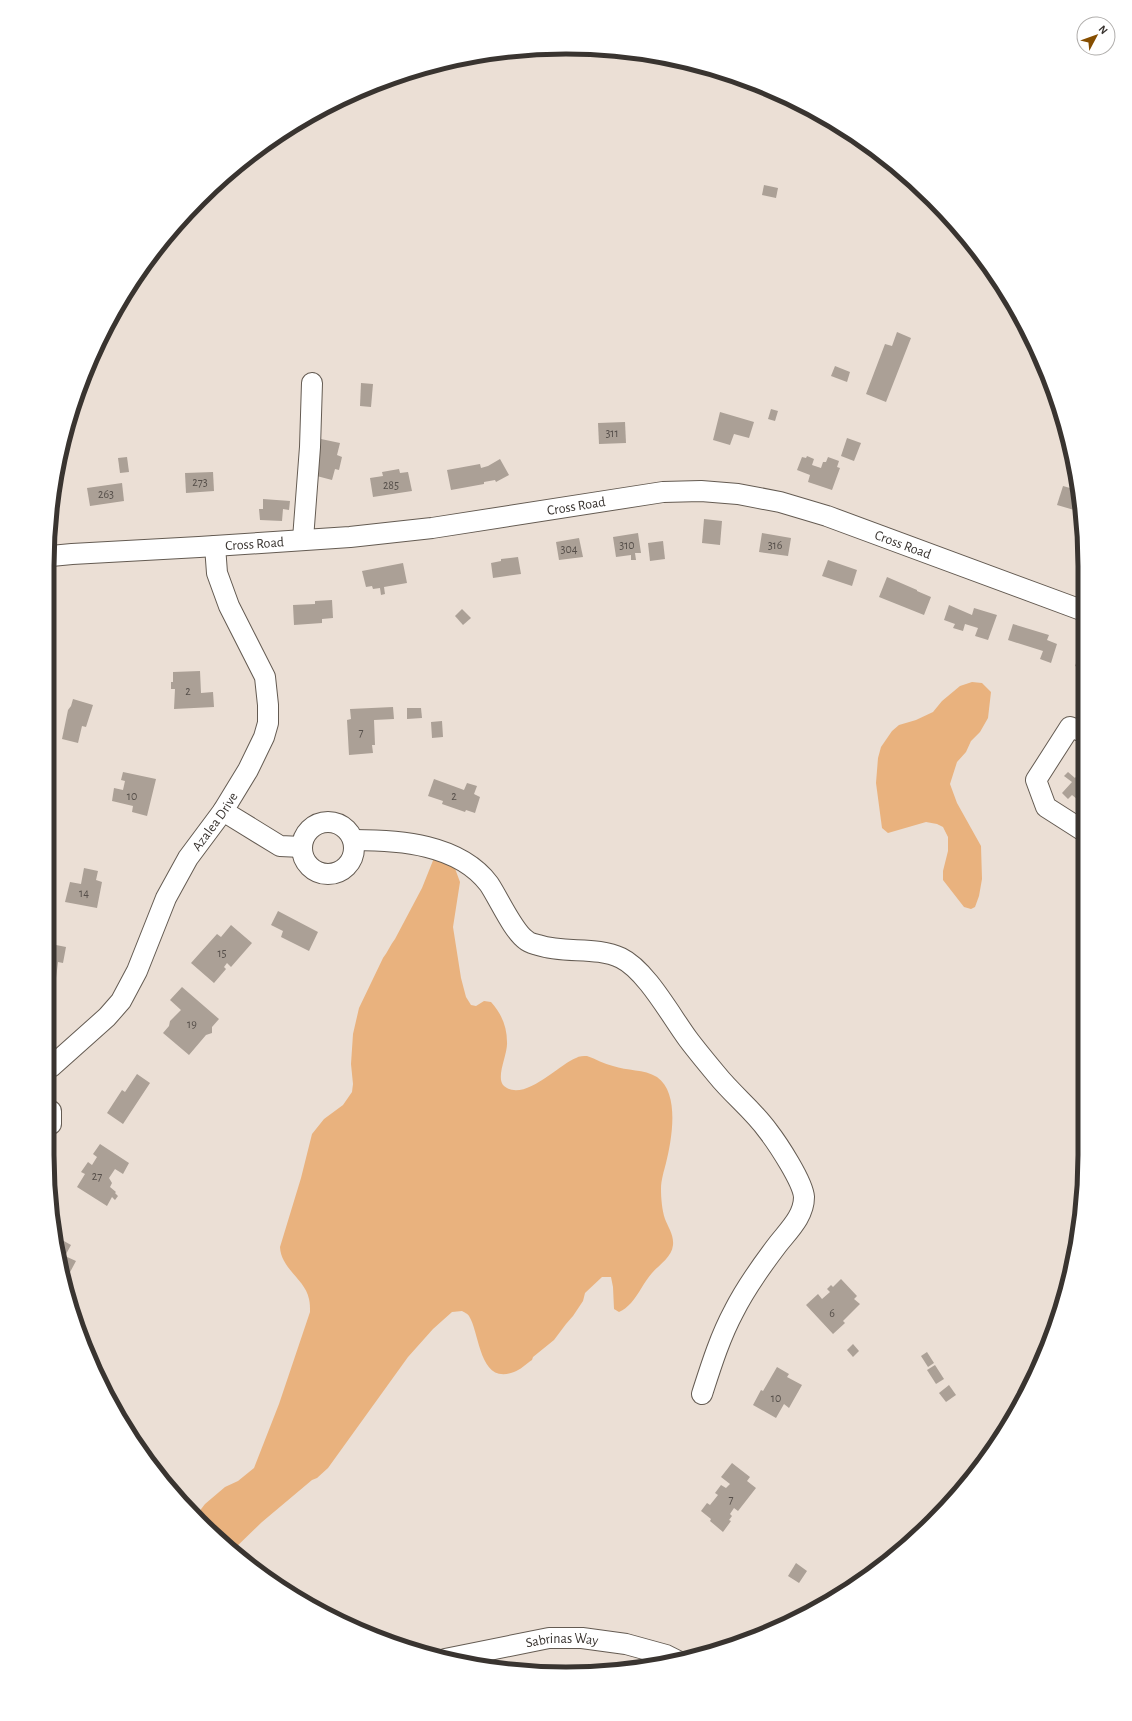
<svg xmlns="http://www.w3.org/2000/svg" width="1132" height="1721" font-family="'Alegreya Sans',sans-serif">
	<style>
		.green { fill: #e9b27e }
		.building { fill: #aba096 }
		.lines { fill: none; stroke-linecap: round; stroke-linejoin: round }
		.minor-casing { stroke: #645b52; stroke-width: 22 }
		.minor { stroke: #fff; stroke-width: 20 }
		.labels { text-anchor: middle; stroke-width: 3; stroke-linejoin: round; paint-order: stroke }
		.number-label { font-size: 12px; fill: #564f4a }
		.street-label { font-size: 14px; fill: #393430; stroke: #fff }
		.rim { fill: none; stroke: #393430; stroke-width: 5 }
	</style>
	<rect width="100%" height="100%" fill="#ebdfd5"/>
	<g class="green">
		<polygon points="972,682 982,683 991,692 988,718 980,732 971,741 966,752 957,762 950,784 957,803 981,846 982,879 979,896 975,907 971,909 964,907 943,880 943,871 948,851 948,837 943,827 937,824 926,822 888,833 882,828 876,783 878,758 881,747 892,731 899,725 916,720 933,712 942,701 960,686"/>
		<path d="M 450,855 L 460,882 L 453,927 L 461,978 L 466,997 L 471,1005 L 476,1006 L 484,1001 L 491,1002 C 501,1013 507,1026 507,1042 C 508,1054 495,1078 504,1086 C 524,1103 558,1065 576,1058 C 579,1056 584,1056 587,1056 C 596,1059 604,1064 613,1066 C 627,1071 644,1069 657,1077 C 680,1093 672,1139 666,1163 C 664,1171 661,1180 661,1189 C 661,1198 662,1210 665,1219 C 668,1227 674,1235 673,1245 C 672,1257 659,1265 652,1273 C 644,1282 639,1294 631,1303 C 627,1307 624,1310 619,1312 L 614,1309 L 613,1287 L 611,1277 L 602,1277 L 585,1293 L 583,1301 L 573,1316 L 566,1324 L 554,1340 L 533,1357 L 532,1360 C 526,1364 520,1370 514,1372 C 479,1386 480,1333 469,1316 C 468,1314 464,1312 462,1311 L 452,1312 L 433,1329 L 408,1357 L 328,1468 L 317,1478 L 312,1480 L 262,1522 L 232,1551 L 195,1517 L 205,1504 L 225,1487 L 238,1481 L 254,1468 L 279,1404 L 310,1312 C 310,1308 310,1303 309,1299 C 305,1279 281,1269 280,1247 L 301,1178 L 312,1134 L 324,1119 L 343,1105 L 352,1092 L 353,1084 L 351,1064 L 353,1034 L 359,1008 L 383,958 C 388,952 390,945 395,939 L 422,888 L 434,858 Z"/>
	</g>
	<g class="building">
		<polygon points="764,185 778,188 776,198 762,195"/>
		<polygon points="897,332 911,338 886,402 866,394 885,344 892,346"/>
		<polygon points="835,366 850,372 847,382 831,376"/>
		<polygon points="361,383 373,384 371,407 360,406"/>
		<polygon points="771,409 778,411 775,421 768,419"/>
		<polygon points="720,412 754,422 749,438 734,434 730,445 713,440"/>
		<polygon points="625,422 626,443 599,444 598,423"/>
		<polygon points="847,438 861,443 854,461 841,456"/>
		<polygon points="321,439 340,443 337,455 342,457 339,470 335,469 332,480 313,475"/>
		<polygon points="807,456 814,459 812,465 821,468 823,462 826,462 828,457 839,461 837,467 840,468 832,490 808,482 810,475 797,470 802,457 806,458"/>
		<polygon points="127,457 129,472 120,473 118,458"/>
		<polygon points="500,459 509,475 496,482 495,480 484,482 484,484 451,490 447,470 480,464 481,468 488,466"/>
		<polygon points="399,469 400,473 408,472 412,491 373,497 370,478 383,476 382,472"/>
		<polygon points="213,472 214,491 186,493 185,473"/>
		<polygon points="122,483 124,501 90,506 87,488"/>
		<polygon points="1063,486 1077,490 1081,512 1057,505"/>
		<polygon points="263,499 290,501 289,510 283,509 282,521 260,520 259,509 263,509"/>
		<polygon points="704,519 722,521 720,545 702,543"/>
		<polygon points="638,533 641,553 635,553 636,560 631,560 631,555 616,557 613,537"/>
		<polygon points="762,533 791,538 788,556 759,552"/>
		<polygon points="579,538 583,557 559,560 556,542"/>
		<polygon points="663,541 665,559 650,561 648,543"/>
		<polygon points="518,557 521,574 493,578 491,563 501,561 501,559"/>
		<polygon points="828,560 857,570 852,586 822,576"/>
		<polygon points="403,563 407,583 384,587 385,594 381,595 380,588 373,589 372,586 366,587 362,571"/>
		<polygon points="887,577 917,590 917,591 931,597 924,615 879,597"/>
		<polygon points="332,600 333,618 322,619 322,623 294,625 293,605 315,604 315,601"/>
		<polygon points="949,605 972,615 974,608 997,615 988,640 975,636 978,628 965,624 963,631 953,628 955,624 944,620"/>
		<polygon points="462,609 471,618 463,625 455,616"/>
		<polygon points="1013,624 1049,635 1047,640 1057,644 1051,663 1040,659 1043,651 1008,640"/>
		<polygon points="1082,647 1083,647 1083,669 1075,666"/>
		<polygon points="200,671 201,693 213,692 214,707 174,709 175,689 171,689 171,682 173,682 173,672"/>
		<polygon points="73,699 93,705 86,727 82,726 78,743 62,739 68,710 71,706"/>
		<polygon points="393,707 394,719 374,720 375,745 372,745 373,753 349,755 347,720 351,719 350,709"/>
		<polygon points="407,708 421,708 422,718 407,719"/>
		<polygon points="442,721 443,737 432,738 431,722"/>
		<polygon points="1083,769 1083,804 1072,795 1068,799 1062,793 1072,782 1064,776 1068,772 1075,778"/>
		<polygon points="123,772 156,779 147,816 132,812 133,806 112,801 114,788 123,790 125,781 121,780"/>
		<polygon points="434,779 464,790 467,783 477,786 474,794 480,797 475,813 466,810 465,812 442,804 443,801 428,796"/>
		<polygon points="84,868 98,871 96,880 102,882 97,908 65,902 70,882 81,884"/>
		<polygon points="278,911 318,932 309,951 281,937 283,931 271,925"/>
		<polygon points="231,925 252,943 231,967 227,963 224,967 226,969 214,983 191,963 217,934 221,937"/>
		<polygon points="51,944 66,947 63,963 58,962 56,978 54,978 52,986"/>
		<polygon points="182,987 219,1019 212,1027 212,1033 206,1035 189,1055 163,1033 169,1026 170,1021 181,1010 170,1000"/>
		<polygon points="137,1074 150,1083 123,1124 107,1113 122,1090 125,1092"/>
		<polygon points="100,1144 129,1163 123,1174 115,1169 109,1178 112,1183 110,1187 116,1192 115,1193 118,1196 115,1200 112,1197 107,1206 77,1187 85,1174 81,1172 88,1162 92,1165 97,1157 93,1154"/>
		<polygon points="55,1236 71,1245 65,1256 76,1261 68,1276 63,1274"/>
		<polygon points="841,1279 857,1296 854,1299 860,1304 843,1321 845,1323 833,1334 806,1305 818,1294 822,1299 830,1292 827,1289 831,1285 833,1287"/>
		<polygon points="853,1344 859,1351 853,1357 847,1350"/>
		<polygon points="927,1352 934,1363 928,1367 921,1356"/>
		<polygon points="935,1365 944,1379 936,1384 927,1370"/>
		<polygon points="777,1367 789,1374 787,1377 802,1385 789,1408 784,1404 776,1418 753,1405 761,1390 763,1391"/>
		<polygon points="949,1385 956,1395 946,1402 939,1393"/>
		<polygon points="732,1463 750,1477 747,1481 756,1488 738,1511 734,1508 730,1514 732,1516 729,1520 731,1521 723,1532 710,1521 711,1519 701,1511 707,1503 710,1505 718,1495 715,1493 721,1485 726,1488 730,1484 721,1477"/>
		<polygon points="796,1563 807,1571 799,1583 788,1576"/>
	</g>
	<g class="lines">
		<defs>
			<g id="minor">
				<polyline points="303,539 310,447 312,383"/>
				<path id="s1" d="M 51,556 L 72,554 L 199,547 L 350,537 L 432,528 L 663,492 L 701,491 L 738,494 L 780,502 L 827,516 L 1084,611"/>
				<polyline points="223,811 280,846 302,847"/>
				<circle cx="328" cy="848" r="26"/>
				<polyline points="1082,830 1046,807 1036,780 1070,727 1083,732"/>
				<path d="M 354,840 C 399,840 459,844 489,884 C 499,899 513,931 526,940 C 529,943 535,944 538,945 C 565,954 596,946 621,958 C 646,970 671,1016 688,1039 C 697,1051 707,1063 717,1075 C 733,1095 753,1110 768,1131 C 778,1144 803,1182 804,1197 C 804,1216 789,1230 778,1244 C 762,1265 746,1287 734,1311 C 720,1337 711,1366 702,1394"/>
				<path id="s2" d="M 51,1067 L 107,1017 L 121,1001 L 137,971 L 166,898 L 188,858 L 223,811 L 248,770 L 264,737 L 268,723 L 268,705 L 265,677 L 229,606 L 217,573 L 215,546"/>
				<polyline points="51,1111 51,1124"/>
				<path id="s3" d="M 445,1659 L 549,1638 L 582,1638 L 626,1644 L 666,1655 L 678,1661"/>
			</g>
		</defs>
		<use href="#minor" class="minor-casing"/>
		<use href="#minor" class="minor"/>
	</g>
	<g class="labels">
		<g class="number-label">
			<text x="612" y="437">311</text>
			<text x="200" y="486">273</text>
			<text x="391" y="489">285</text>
			<text x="106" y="498">263</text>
			<text x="627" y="549">310</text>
			<text x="775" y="549">316</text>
			<text x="569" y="553">304</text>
			<text x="188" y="695">2</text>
			<text x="361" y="736">7</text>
			<text x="132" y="800">10</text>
			<text x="454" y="800">2</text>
			<text x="84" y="897">14</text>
			<text x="222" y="957">15</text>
			<text x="192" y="1028">19</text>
			<text x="97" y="1180">27</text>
			<text x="832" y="1317">6</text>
			<text x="776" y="1402">10</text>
			<text x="731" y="1503">7</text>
		</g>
		<g class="street-label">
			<text dy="5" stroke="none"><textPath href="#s1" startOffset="528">Cross Road</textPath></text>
			<text dy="5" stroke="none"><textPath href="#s1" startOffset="204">Cross Road</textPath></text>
			<text dy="5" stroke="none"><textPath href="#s1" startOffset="864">Cross Road</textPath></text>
			<text dy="5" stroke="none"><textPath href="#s2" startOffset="300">Azalea Drive</textPath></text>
			<text dy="5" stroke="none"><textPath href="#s3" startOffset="119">Sabrinas Way</textPath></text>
		</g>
	</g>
	<path d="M0 0H1132V1721H0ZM566 54H566A512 512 0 0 1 1078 566V1155A512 512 0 0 1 566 1667H566A512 512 0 0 1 54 1155V566A512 512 0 0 1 566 54Z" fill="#fff" fill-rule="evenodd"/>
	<path class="rim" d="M566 54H566A512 512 0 0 1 1078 566V1155A512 512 0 0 1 566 1667H566A512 512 0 0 1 54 1155V566A512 512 0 0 1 566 54Z"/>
	<g transform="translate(1096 36) rotate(49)"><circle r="19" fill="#ffffff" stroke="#b0aeac"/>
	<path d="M0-3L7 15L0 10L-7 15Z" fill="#864e00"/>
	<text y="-6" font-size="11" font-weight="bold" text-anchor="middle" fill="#393430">N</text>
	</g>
</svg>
